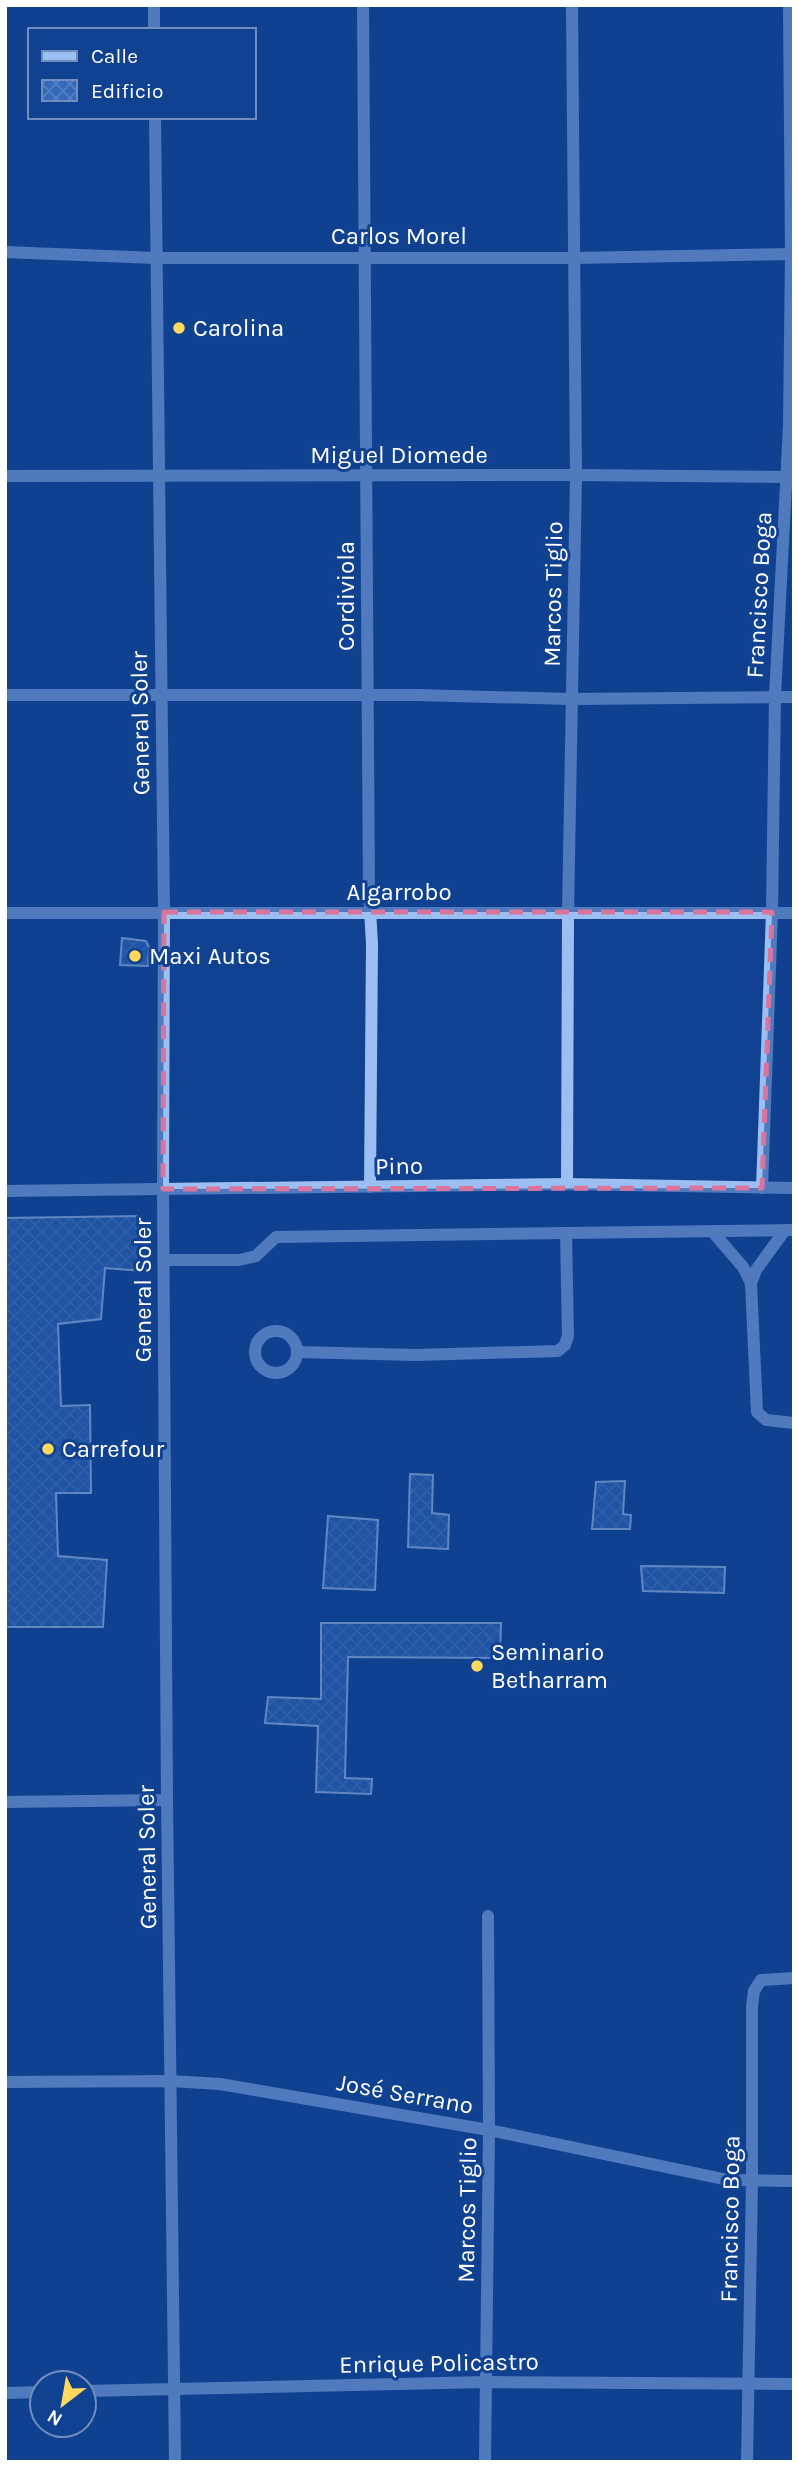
<svg xmlns="http://www.w3.org/2000/svg" width="799" height="2467" font-family="Karla,sans-serif">
	<style>
		.building { fill: url(#building-cross-hatch); stroke: #c3dafe; stroke-width: 2 }
		.lines { fill: none; stroke-linecap: round; stroke-linejoin: round }
		.minor { stroke: #9bbff3; stroke-width: 12 }
		.marked { fill: none; stroke: #da749d; stroke-width: 5; stroke-dasharray: 14 9; stroke-linejoin: round }
		.poi-dot { fill: #ffd95d; stroke: #104291; stroke-width: 2.5 }
		.labels { text-anchor: middle; stroke-width: 6; stroke-linejoin: round; paint-order: stroke }
		.street-label { font-size: 24px; fill: #fff; stroke: #104291 }
		.poi-label { font-size: 24px; fill: #fff; stroke: #104291; text-anchor: start }
	</style>
	<defs>
		<pattern id="building-cross-hatch" width="8" height="8" patternUnits="userSpaceOnUse" patternTransform="scale(1.75)"><rect width="8" height="8" fill="#3469b9"/><path d="M0 0l8 8M0 8l8-8" fill="none" stroke="#5280c4"/></pattern>
	</defs>
	<rect width="100%" height="100%" fill="#104291"/>
	<g class="building">
		<polygon points="122,938 146,941 149,947 148,966 120,965"/>
		<polygon points="140,1216 143,1271 105,1268 101,1319 58,1324 61,1406 90,1405 91,1493 56,1493 58,1556 107,1560 103,1627 5,1627 5,1218"/>
		<polygon points="410,1474 433,1475 432,1513 449,1515 448,1549 408,1547"/>
		<polygon points="625,1481 623,1514 631,1515 630,1529 592,1529 596,1482"/>
		<polygon points="328,1516 378,1520 375,1590 323,1588"/>
		<polygon points="641,1566 725,1567 724,1593 643,1591"/>
		<polygon points="321,1623 501,1623 500,1658 348,1657 345,1778 372,1779 371,1794 316,1792 318,1726 265,1723 268,1697 321,1699"/>
	</g>
	<g class="lines">
		<g class="minor">
			<polyline points="154,5 154,30"/>
			<polyline points="363,5 369,893 372,944 370,1187"/>
			<polyline points="155,117 164,912 163,1189 167,1800 175,2462"/>
			<polyline points="5,252 155,258 573,258 794,254"/>
			<polyline points="5,476 576,475 793,477"/>
			<polyline points="5,695 417,695 572,699 794,697"/>
			<polyline points="5,913 794,913"/>
			<polyline points="567,1184 568,913 576,475 572,5"/>
			<polyline points="762,1188 772,912 775,696 789,426 791,254 789,5"/>
			<polyline points="5,1191 567,1184 794,1188"/>
			<polyline points="712,1231 743,1267 751,1283 756,1270 785,1230"/>
			<polyline points="164,1260 239,1260 256,1256 276,1237 794,1230"/>
			<polyline points="751,1283 757,1412 766,1420 794,1423"/>
			<circle cx="276" cy="1352" r="21"/>
			<polyline points="297,1352 416,1355 558,1351 565,1345 568,1336 566,1233"/>
			<polyline points="5,1802 167,1800"/>
			<polyline points="5,2082 171,2081 220,2084 489,2130 728,2180 794,2181"/>
			<polyline points="84,2391 486,2382 794,2384"/>
			<polyline points="5,2393 42,2392"/>
			<polyline points="485,2462 489,2130 488,1916"/>
			<polyline points="747,2462 752,2182 752,2006 754,1991 761,1980 794,1978"/>
		</g>
	</g>
	<path d="M0 0H799V2467H0ZM 164,912 L 772,912 L 762,1188 L 163,1189 Z" fill="#104291" fill-opacity=".55" fill-rule="evenodd"/>
	<path class="marked" d="M 164,912 L 772,912 L 762,1188 L 163,1189 Z"/>
	<g class="poi-dot">
		<circle cx="179" cy="328" r="7"/>
		<circle cx="135" cy="956" r="7"/>
		<circle cx="48" cy="1449" r="7"/>
		<circle cx="477" cy="1666" r="7"/>
	</g>
	<g class="labels">
		<g class="street-label">
			<text x="399" y="244">Carlos Morel</text>
			<text x="399" y="463">Miguel Diomede</text>
			<text transform="translate(553 594) rotate(-89)" y="8">Marcos Tiglio</text>
			<text transform="translate(759 595) rotate(-87)" y="8">Francisco Boga</text>
			<text transform="translate(346 596) rotate(-90)" y="8">Cordiviola</text>
			<text transform="translate(140 723) rotate(-91)" y="8">General Soler</text>
			<text x="399" y="900">Algarrobo</text>
			<text transform="translate(399 1166) rotate(-1)" y="8">Pino</text>
			<text transform="translate(143 1290) rotate(-90)" y="8">General Soler</text>
			<text transform="translate(147 1857) rotate(-91)" y="8">General Soler</text>
			<text transform="translate(405 2094) rotate(10)" y="8">José Serrano</text>
			<text transform="translate(467 2210) rotate(-89)" y="8">Marcos Tiglio</text>
			<text transform="translate(730 2219) rotate(-89)" y="8">Francisco Boga</text>
			<text transform="translate(439 2363) rotate(-1)" y="8">Enrique Policastro</text>
		</g>
		<g class="poi-label">
			<text x="193" y="336">Carolina</text>
			<text x="149" y="964">Maxi Autos</text>
			<text x="62" y="1457">Carrefour</text>
			<text x="491" y="1660">Seminario<tspan x="491" dy="28">Betharram</tspan></text>
		</g>
	</g>
	<rect width="799" height="2467" fill="none" stroke="#ffffff" stroke-width="14"/>
	<rect x="28" y="28" width="228" height="91" fill="#104291" stroke="#708ebd" stroke-width="2"/>
	<rect x="42" y="51" width="35" height="10" fill="#9bbff3" stroke="#708ebd" stroke-width="2"/>
	<text x="91" y="63" font-size="21" fill="#ffffff">Calle</text>
	<rect x="42" y="80" width="35" height="21" fill="url(#building-cross-hatch)" stroke="#708ebd" stroke-width="2"/>
	<text x="91" y="98" font-size="21" fill="#ffffff">Edificio</text>
	<g transform="translate(63 2404) rotate(211)"><circle r="33" fill="#104291" stroke="#708ebd" stroke-width="2"/>
	<path d="M0-5L12 26L0 18L-12 26Z" fill="#ffd95d"/>
	<text y="-10" font-size="19" font-weight="bold" text-anchor="middle" fill="#ffffff">N</text>
	</g>
</svg>
